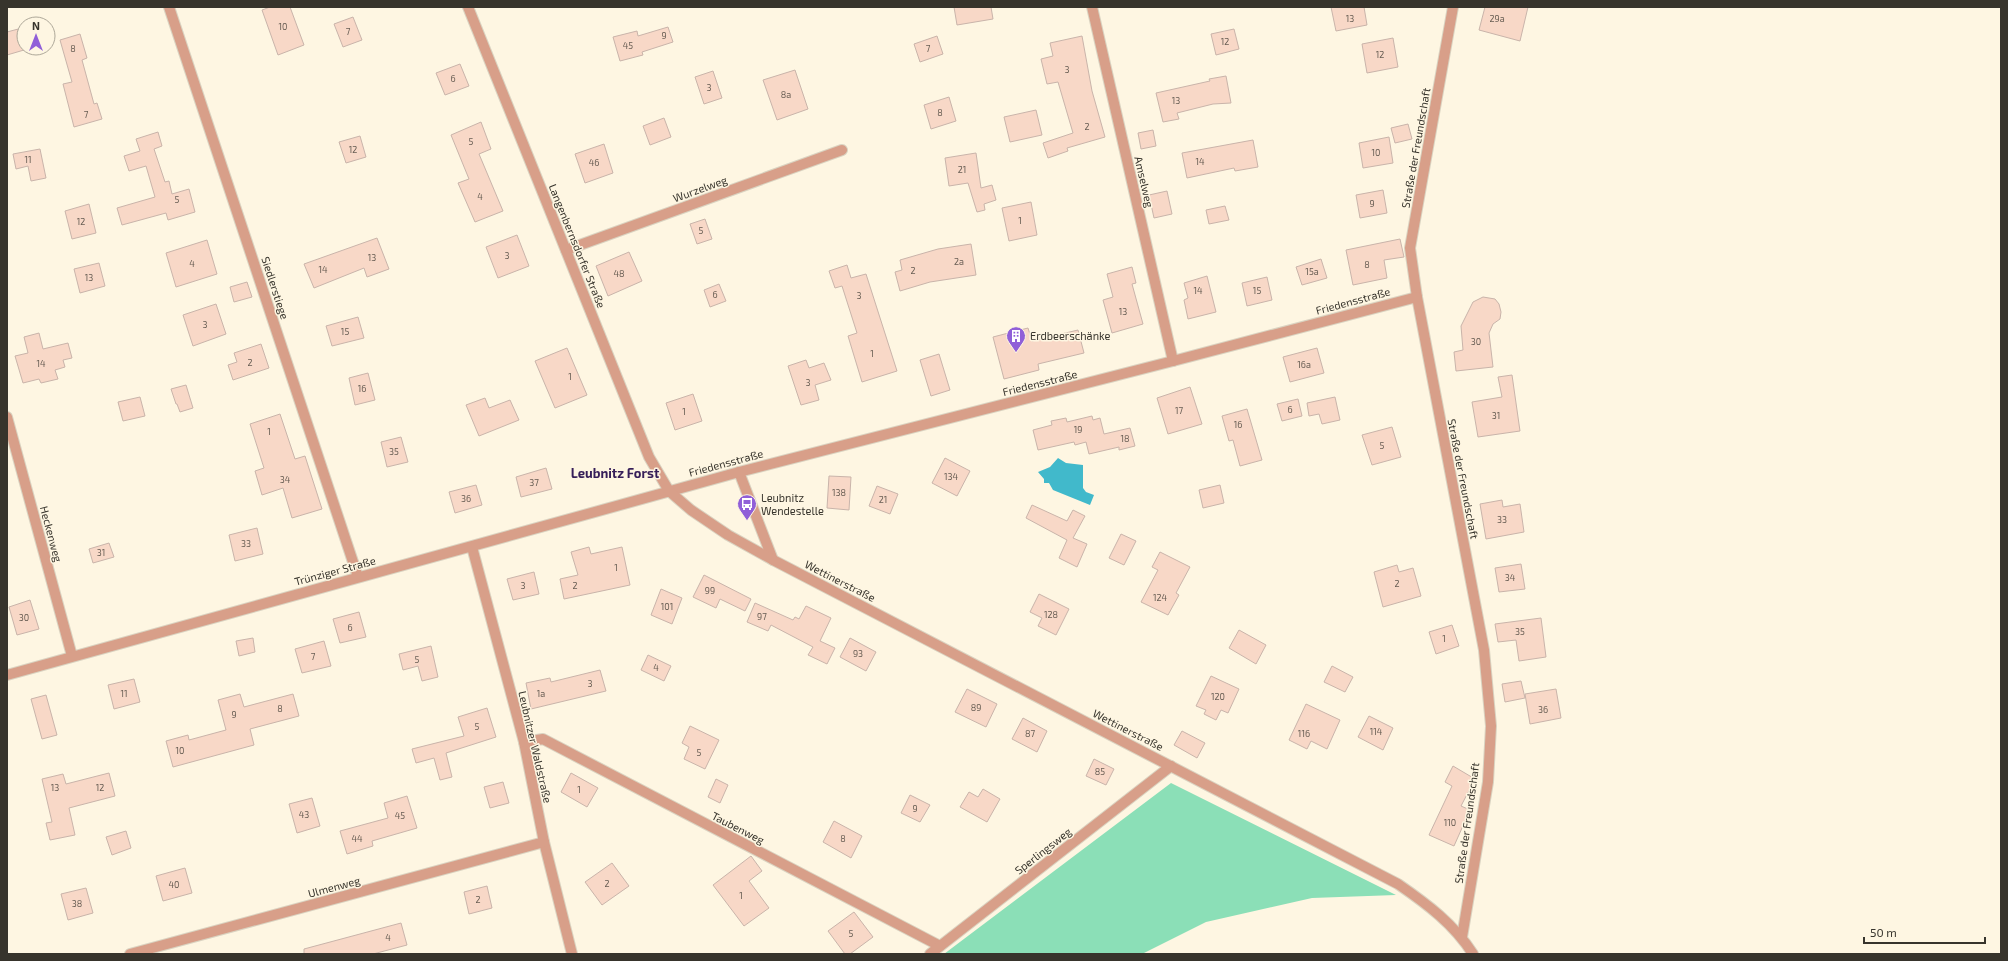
<svg xmlns="http://www.w3.org/2000/svg" width="2008" height="961" font-family="'Exo 2',sans-serif">
	<style>
		.green { fill: #8bdfb7 }
		.water { fill: #41b9cb }
		.building { fill: #f8d8c7; stroke: #c9b4aa }
		.lines { fill: none; stroke-linecap: round; stroke-linejoin: round }
		.minor-casing { stroke: #dad3c1; stroke-width: 12 }
		.tertiary-casing { stroke: #dad3c1; stroke-width: 12 }
		.minor { stroke: #d89f89; stroke-width: 10 }
		.tertiary { stroke: #d89f89; stroke-width: 10 }
		.labels { text-anchor: middle; stroke-width: 3; stroke-linejoin: round; paint-order: stroke }
		.number-label { font-size: 9px; fill: #675d53 }
		.street-label { font-size: 11px; fill: #37342c; stroke: #fef6e2 }
		.poi-label { font-size: 11px; fill: #37342c; stroke: #fef6e2; text-anchor: start }
		.quarter-label { font-size: 13px; font-weight: bold; fill: #361e58; stroke: #fef6e2 }
	</style>
	<rect width="100%" height="100%" fill="#fef6e2"/>
	<polygon class="green" points="1171,783 1396,895 1312,898 1206,922 1142,954 944,954"/>
	<polygon class="water" points="1058,458 1066,463 1083,465 1083,488 1086,492 1094,495 1090,505 1053,490 1049,483 1044,483 1044,479 1038,472 1050,467"/>
	<g class="building">
		<polygon points="270,7 290,7 304,45 278,55 262,10"/>
		<polygon points="954,7 991,7 993,19 957,25"/>
		<polygon points="1331,7 1364,7 1367,25 1336,31"/>
		<polygon points="1485,7 1528,7 1520,41 1479,30"/>
		<polygon points="353,17 362,40 343,47 334,24"/>
		<polygon points="668,27 673,42 642,52 643,55 620,61 613,37 637,31 638,36"/>
		<polygon points="22,28 24,36 24,50 7,55 7,32"/>
		<polygon points="1234,29 1239,49 1216,55 1211,34"/>
		<polygon points="80,34 87,58 82,60 94,104 97,103 102,119 74,127 63,84 72,82 60,40"/>
		<polygon points="937,36 943,54 920,62 914,44"/>
		<polygon points="1082,36 1092,91 1105,137 1067,148 1068,151 1048,158 1043,143 1073,133 1058,82 1047,84 1041,59 1053,56 1050,43"/>
		<polygon points="1393,38 1398,67 1367,73 1362,44"/>
		<polygon points="460,64 469,86 445,95 436,73"/>
		<polygon points="795,70 808,109 777,120 763,80"/>
		<polygon points="713,71 722,98 704,104 695,77"/>
		<polygon points="1226,76 1231,103 1213,104 1177,113 1179,119 1163,122 1156,93 1210,81 1209,79"/>
		<polygon points="949,97 956,121 931,129 924,105"/>
		<polygon points="1036,110 1042,135 1010,142 1004,117"/>
		<polygon points="664,118 671,137 650,145 643,126"/>
		<polygon points="481,122 491,149 479,154 503,211 475,222 458,183 469,179 451,135"/>
		<polygon points="1408,124 1412,139 1395,143 1391,128"/>
		<polygon points="1153,130 1156,146 1141,149 1138,133"/>
		<polygon points="158,132 162,146 154,149 165,182 169,181 172,194 189,189 195,212 168,220 166,213 122,225 117,208 155,197 146,166 129,171 124,156 140,151 136,139"/>
		<polygon points="360,136 366,157 346,163 339,142"/>
		<polygon points="1389,137 1393,163 1363,168 1359,143"/>
		<polygon points="1253,140 1258,167 1235,171 1234,168 1187,178 1182,153"/>
		<polygon points="604,144 613,173 585,183 575,154"/>
		<polygon points="40,149 46,178 31,181 28,166 16,169 13,154"/>
		<polygon points="976,153 981,188 992,185 996,200 984,204 985,210 977,212 968,183 949,186 945,158"/>
		<polygon points="1383,190 1387,213 1360,218 1356,195"/>
		<polygon points="1167,191 1172,214 1154,218 1149,195"/>
		<polygon points="1031,202 1037,235 1009,241 1002,208"/>
		<polygon points="89,204 96,233 72,239 65,211"/>
		<polygon points="1225,206 1229,220 1209,224 1206,210"/>
		<polygon points="705,219 712,239 697,244 690,224"/>
		<polygon points="517,235 529,266 498,278 486,247"/>
		<polygon points="377,238 389,269 367,277 364,268 314,288 304,264"/>
		<polygon points="1400,239 1404,257 1384,260 1387,278 1353,285 1346,250"/>
		<polygon points="207,240 217,274 176,287 166,253"/>
		<polygon points="971,244 976,275 930,282 900,291 895,272 902,270 900,260 938,249"/>
		<polygon points="629,252 642,281 608,296 596,266"/>
		<polygon points="1321,259 1327,278 1302,285 1296,267"/>
		<polygon points="99,263 105,286 80,293 74,269"/>
		<polygon points="847,265 851,278 866,274 897,371 862,382 848,336 857,333 842,286 835,288 829,271"/>
		<polygon points="1132,267 1136,283 1132,284 1143,324 1112,333 1103,300 1113,297 1107,274"/>
		<polygon points="1207,276 1216,312 1188,319 1184,300 1188,298 1184,283"/>
		<polygon points="1267,277 1272,300 1247,306 1242,283"/>
		<polygon points="247,282 252,297 234,302 230,287"/>
		<polygon points="719,284 726,301 710,307 704,290"/>
		<polygon points="1483,297 1495,299 1499,304 1501,312 1500,319 1493,324 1489,333 1493,367 1456,371 1454,352 1463,350 1461,326 1473,302"/>
		<polygon points="216,304 226,334 193,346 183,315"/>
		<polygon points="358,317 364,338 332,346 326,326"/>
		<polygon points="1028,328 1032,341 1078,330 1084,353 1038,364 1039,370 1004,379 993,337"/>
		<polygon points="39,333 43,349 68,343 72,358 63,360 65,367 55,370 58,379 41,383 39,379 23,383 15,356 28,353 24,337"/>
		<polygon points="261,344 269,368 233,380 228,365 237,362 234,353"/>
		<polygon points="567,348 587,395 555,408 535,361"/>
		<polygon points="1317,348 1324,373 1290,382 1283,357"/>
		<polygon points="939,354 950,390 931,396 920,360"/>
		<polygon points="806,360 809,368 824,363 831,380 815,385 819,400 801,405 788,366"/>
		<polygon points="368,373 375,400 355,405 349,378"/>
		<polygon points="1512,375 1520,431 1478,437 1472,402 1502,397 1498,377"/>
		<polygon points="186,385 193,408 180,412 177,404 176,404 171,389"/>
		<polygon points="1190,387 1202,424 1168,434 1157,398"/>
		<polygon points="693,394 702,421 675,430 666,403"/>
		<polygon points="140,397 145,416 123,421 118,402"/>
		<polygon points="1335,397 1340,420 1322,424 1319,414 1309,416 1307,403"/>
		<polygon points="485,398 489,408 510,400 519,420 479,436 466,405"/>
		<polygon points="1298,399 1302,416 1282,421 1277,404"/>
		<polygon points="1247,409 1262,460 1240,466 1233,440 1229,441 1222,416"/>
		<polygon points="280,414 295,459 305,456 322,509 292,518 283,488 262,495 255,471 264,468 250,424"/>
		<polygon points="1092,416 1093,420 1100,418 1104,434 1130,428 1135,446 1119,450 1119,447 1089,454 1086,442 1075,445 1074,442 1038,450 1033,430 1052,425 1051,421 1066,418 1067,422"/>
		<polygon points="1392,427 1401,457 1372,465 1362,435"/>
		<polygon points="401,437 408,462 387,467 381,442"/>
		<polygon points="945,458 970,471 957,496 932,483"/>
		<polygon points="546,468 552,489 521,497 516,477"/>
		<polygon points="829,476 851,477 849,510 827,508"/>
		<polygon points="476,485 482,505 455,513 449,492"/>
		<polygon points="1220,485 1224,503 1203,508 1199,490"/>
		<polygon points="877,486 898,494 890,514 869,506"/>
		<polygon points="1502,500 1503,507 1520,504 1524,532 1486,539 1480,504"/>
		<polygon points="1032,505 1067,521 1073,510 1085,516 1073,538 1087,544 1077,567 1059,558 1067,540 1026,518"/>
		<polygon points="257,528 263,554 235,561 229,535"/>
		<polygon points="1121,534 1136,541 1124,565 1109,558"/>
		<polygon points="109,543 114,557 93,563 89,549"/>
		<polygon points="589,547 591,554 622,547 630,585 564,599 560,579 578,575 571,552"/>
		<polygon points="1160,552 1190,567 1176,593 1179,595 1168,615 1141,602 1158,570 1152,567"/>
		<polygon points="1521,564 1525,589 1499,592 1495,568"/>
		<polygon points="1397,565 1399,572 1413,568 1421,596 1383,607 1374,572"/>
		<polygon points="534,572 539,594 513,600 507,579"/>
		<polygon points="704,575 751,599 745,611 720,599 716,608 693,597"/>
		<polygon points="661,589 682,598 672,624 651,615"/>
		<polygon points="1039,594 1069,609 1056,635 1038,626 1042,618 1030,612"/>
		<polygon points="30,600 39,629 17,635 9,607"/>
		<polygon points="755,603 793,620 795,617 799,619 806,606 831,618 820,641 835,648 827,664 808,655 813,647 771,625 768,631 747,622"/>
		<polygon points="359,612 366,637 340,643 333,619"/>
		<polygon points="1541,618 1546,657 1519,661 1516,640 1498,642 1495,624"/>
		<polygon points="1452,625 1459,646 1436,654 1429,632"/>
		<polygon points="1239,630 1266,645 1256,664 1229,648"/>
		<polygon points="253,638 255,652 239,656 236,641"/>
		<polygon points="850,638 876,652 866,671 840,657"/>
		<polygon points="324,641 331,666 302,673 295,649"/>
		<polygon points="431,646 438,677 422,681 418,666 403,670 399,654"/>
		<polygon points="648,655 671,666 664,681 641,670"/>
		<polygon points="1332,666 1353,677 1345,692 1324,682"/>
		<polygon points="600,670 606,691 531,709 526,683 550,678 551,682"/>
		<polygon points="1211,676 1239,689 1228,713 1221,710 1216,720 1204,714 1206,710 1196,706"/>
		<polygon points="134,679 140,702 114,709 108,685"/>
		<polygon points="1521,681 1525,698 1505,702 1502,684"/>
		<polygon points="967,689 997,704 986,727 955,712"/>
		<polygon points="1556,689 1561,718 1530,724 1525,694"/>
		<polygon points="240,694 244,707 293,694 299,716 250,729 254,745 173,767 166,741 188,735 189,740 226,730 218,700"/>
		<polygon points="46,695 57,735 42,739 31,699"/>
		<polygon points="1306,704 1340,720 1327,749 1311,741 1307,749 1289,740"/>
		<polygon points="487,708 496,737 446,753 452,777 440,780 434,758 416,763 412,749 464,736 458,717"/>
		<polygon points="1369,716 1393,728 1383,750 1358,737"/>
		<polygon points="1023,718 1047,731 1037,752 1012,739"/>
		<polygon points="690,726 719,740 705,769 684,759 689,747 682,743"/>
		<polygon points="1182,731 1205,743 1197,758 1174,745"/>
		<polygon points="1094,759 1114,769 1106,785 1086,776"/>
		<polygon points="1453,766 1475,779 1461,806 1470,810 1454,846 1429,835 1452,786 1445,782"/>
		<polygon points="109,773 115,796 69,808 75,835 50,840 46,823 52,822 42,779 63,774 66,784"/>
		<polygon points="571,773 598,788 587,807 561,792"/>
		<polygon points="716,779 728,785 720,803 708,797"/>
		<polygon points="503,782 509,803 490,808 484,787"/>
		<polygon points="983,789 1000,799 987,822 960,807 969,792 978,797"/>
		<polygon points="910,795 930,805 920,822 901,813"/>
		<polygon points="407,796 417,828 372,841 373,846 347,854 340,831 388,818 384,803"/>
		<polygon points="312,798 320,826 297,833 289,804"/>
		<polygon points="834,821 862,836 851,858 823,842"/>
		<polygon points="126,831 131,848 112,855 106,837"/>
		<polygon points="751,856 762,871 749,881 769,908 744,926 713,885"/>
		<polygon points="612,863 629,886 602,905 585,882"/>
		<polygon points="185,868 192,893 163,901 156,876"/>
		<polygon points="487,886 492,908 469,914 464,892"/>
		<polygon points="86,888 93,913 68,920 61,894"/>
		<polygon points="854,912 873,937 850,954 845,954 828,931"/>
		<polygon points="401,923 407,945 373,954 304,954 304,949"/>
	</g>
	<g class="lines">
		<defs>
			<g id="minor">
				<polyline points="169,7 358,577"/>
				<polyline points="1092,7 1173,361"/>
				<polyline points="1453,7 1410,248 1417,297 1484,650 1491,726 1488,782 1462,937"/>
				<polyline points="566,250 842,150"/>
				<polyline points="7,417 72,656"/>
				<polyline points="739,472 773,560"/>
				<polyline points="472,547 524,742 544,842 572,954"/>
				<polyline points="7,675 739,472 1173,361 1417,297"/>
				<polyline points="524,742 543,739 940,946"/>
				<polyline points="130,954 544,842"/>
				<polyline points="930,954 1171,766"/>
			</g>
			<path id="tertiary" d="M 468,7 L 649,457 L 669,491 L 691,510 L 728,535 L 773,560 L 1398,884 C 1427,904 1454,924 1473,954"/>
		</defs>
		<use href="#minor" class="minor-casing"/>
		<use href="#tertiary" class="tertiary-casing"/>
		<use href="#minor" class="minor"/>
		<use href="#tertiary" class="tertiary"/>
	</g>
	<defs>
		<symbol id="building-pin" viewBox="-11 -11 22 30"><path d="M0 17L-7.5 6A9.5 9.5 0 1 1 7.5 6Z" fill="#905fd8" stroke="#fef6e2"/><path d="M-4-6H4V6H1V3H-1V6H-4ZM-2.5-4.3h1.7v1.8h-1.7ZM.8-4.3h1.7v1.8H.8ZM-2.5-1h1.7V.8h-1.7ZM.8-1h1.7V.8H.8Z" fill="#fff"/></symbol>
		<symbol id="bus-pin" viewBox="-11 -11 22 30"><path d="M0 17L-7.5 6A9.5 9.5 0 1 1 7.5 6Z" fill="#905fd8" stroke="#fef6e2"/><path d="M-5-6H5V4H4V6H2V4H-2V6H-4V4H-5ZM-3.5-4V0h7V-4ZM-3.5 1.2v1.5H-2V1.2ZM2 1.2v1.5H3.5V1.2Z" fill="#fff"/></symbol>
	</defs>
	<g fill-rule="evenodd">
		<use href="#building-pin" x="1005" y="325" width="22" height="30"/>
		<use href="#bus-pin" x="736" y="493" width="22" height="30"/>
	</g>
	<g class="labels">
		<g class="number-label">
			<text x="1350" y="22">13</text>
			<text x="1497" y="22">29a</text>
			<text x="283" y="30">10</text>
			<text x="348" y="35">7</text>
			<text x="664" y="39">9</text>
			<text x="1225" y="45">12</text>
			<text x="628" y="49">45</text>
			<text x="73" y="52">8</text>
			<text x="928" y="52">7</text>
			<text x="1380" y="58">12</text>
			<text x="1067" y="73">3</text>
			<text x="453" y="82">6</text>
			<text x="709" y="91">3</text>
			<text x="786" y="98">8a</text>
			<text x="1176" y="104">13</text>
			<text x="940" y="116">8</text>
			<text x="86" y="118">7</text>
			<text x="1087" y="130">2</text>
			<text x="471" y="145">5</text>
			<text x="353" y="153">12</text>
			<text x="1376" y="156">10</text>
			<text x="28" y="163">11</text>
			<text x="1200" y="165">14</text>
			<text x="594" y="166">46</text>
			<text x="962" y="173">21</text>
			<text x="480" y="200">4</text>
			<text x="177" y="203">5</text>
			<text x="1372" y="207">9</text>
			<text x="1020" y="224">1</text>
			<text x="81" y="225">12</text>
			<text x="701" y="234">5</text>
			<text x="507" y="259">3</text>
			<text x="372" y="261">13</text>
			<text x="959" y="265">2a</text>
			<text x="192" y="267">4</text>
			<text x="1367" y="268">8</text>
			<text x="323" y="273">14</text>
			<text x="913" y="274">2</text>
			<text x="1312" y="275">15a</text>
			<text x="619" y="277">48</text>
			<text x="89" y="281">13</text>
			<text x="1198" y="294">14</text>
			<text x="1257" y="294">15</text>
			<text x="715" y="298">6</text>
			<text x="859" y="299">3</text>
			<text x="1123" y="315">13</text>
			<text x="205" y="328">3</text>
			<text x="345" y="335">15</text>
			<text x="1476" y="345">30</text>
			<text x="872" y="357">1</text>
			<text x="250" y="366">2</text>
			<text x="41" y="367">14</text>
			<text x="1304" y="368">16a</text>
			<text x="570" y="380">1</text>
			<text x="808" y="386">3</text>
			<text x="362" y="392">16</text>
			<text x="1290" y="413">6</text>
			<text x="1179" y="414">17</text>
			<text x="684" y="415">1</text>
			<text x="1496" y="419">31</text>
			<text x="1238" y="428">16</text>
			<text x="1078" y="433">19</text>
			<text x="269" y="435">1</text>
			<text x="1125" y="442">18</text>
			<text x="1382" y="449">5</text>
			<text x="394" y="455">35</text>
			<text x="951" y="480">134</text>
			<text x="285" y="483">34</text>
			<text x="534" y="486">37</text>
			<text x="839" y="496">138</text>
			<text x="466" y="502">36</text>
			<text x="883" y="503">21</text>
			<text x="1502" y="523">33</text>
			<text x="246" y="547">33</text>
			<text x="101" y="556">31</text>
			<text x="616" y="571">1</text>
			<text x="1510" y="581">34</text>
			<text x="1397" y="587">2</text>
			<text x="523" y="589">3</text>
			<text x="575" y="589">2</text>
			<text x="710" y="594">99</text>
			<text x="1160" y="601">124</text>
			<text x="667" y="610">101</text>
			<text x="1051" y="618">128</text>
			<text x="762" y="620">97</text>
			<text x="24" y="621">30</text>
			<text x="350" y="631">6</text>
			<text x="1520" y="635">35</text>
			<text x="1444" y="642">1</text>
			<text x="858" y="657">93</text>
			<text x="313" y="660">7</text>
			<text x="417" y="663">5</text>
			<text x="656" y="671">4</text>
			<text x="590" y="687">3</text>
			<text x="124" y="697">11</text>
			<text x="541" y="697">1a</text>
			<text x="1218" y="700">120</text>
			<text x="976" y="711">89</text>
			<text x="280" y="712">8</text>
			<text x="1543" y="713">36</text>
			<text x="234" y="718">9</text>
			<text x="477" y="730">5</text>
			<text x="1376" y="735">114</text>
			<text x="1030" y="737">87</text>
			<text x="1304" y="737">116</text>
			<text x="180" y="754">10</text>
			<text x="699" y="756">5</text>
			<text x="1100" y="775">85</text>
			<text x="55" y="791">13</text>
			<text x="100" y="791">12</text>
			<text x="579" y="793">1</text>
			<text x="915" y="812">9</text>
			<text x="304" y="818">43</text>
			<text x="400" y="819">45</text>
			<text x="1450" y="826">110</text>
			<text x="357" y="842">44</text>
			<text x="843" y="842">8</text>
			<text x="607" y="887">2</text>
			<text x="174" y="888">40</text>
			<text x="741" y="899">1</text>
			<text x="478" y="903">2</text>
			<text x="77" y="907">38</text>
			<text x="851" y="937">5</text>
			<text x="388" y="941">4</text>
		</g>
		<g class="street-label">
			<text transform="translate(1416 148) rotate(-80)" y="4">Straße der Freundschaft</text>
			<text transform="translate(1144 182) rotate(77)" y="4">Amselweg</text>
			<text transform="translate(700 189) rotate(-20)" y="4">Wurzelweg</text>
			<text transform="translate(577 246) rotate(68)" y="4">Langenbernsdorfer Straße</text>
			<text transform="translate(275 288) rotate(72)" y="4">Siedlerstiege</text>
			<text transform="translate(1353 301) rotate(-15)" y="4">Friedensstraße</text>
			<text transform="translate(1040 383) rotate(-14)" y="4">Friedensstraße</text>
			<text transform="translate(726 463) rotate(-15)" y="4">Friedensstraße</text>
			<text transform="translate(1463 479) rotate(79)" y="4">Straße der Freundschaft</text>
			<text transform="translate(51 534) rotate(75)" y="4">Heckenweg</text>
			<text transform="translate(335 571) rotate(-15)" y="4">Trünziger Straße</text>
			<text transform="translate(840 581) rotate(27)" y="4">Wettinerstraße</text>
			<text transform="translate(1128 730) rotate(27)" y="4">Wettinerstraße</text>
			<text transform="translate(535 747) rotate(77)" y="4">Leubnitzer Waldstraße</text>
			<text transform="translate(1467 823) rotate(-82)" y="4">Straße der Freundschaft</text>
			<text transform="translate(738 828) rotate(27)" y="4">Taubenweg</text>
			<text transform="translate(1043 851) rotate(-38)" y="4">Sperlingsweg</text>
			<text transform="translate(334 887) rotate(-15)" y="4">Ulmenweg</text>
		</g>
		<g class="poi-label">
			<text x="1030" y="340">Erdbeerschänke</text>
			<text x="761" y="502">Leubnitz<tspan x="761" dy="13">Wendestelle</tspan></text>
		</g>
		<g class="quarter-label">
			<text x="615" y="478">Leubnitz Forst</text>
		</g>
	</g>
	<rect width="2008" height="961" fill="none" stroke="#37342c" stroke-width="16"/>
	<g transform="translate(36 36)"><circle r="19" fill="#fef6e2" stroke="#aea899"/>
	<path d="M0-3L7 15L0 10L-7 15Z" fill="#905fd8"/>
	<text y="-6" font-size="11" font-weight="bold" text-anchor="middle" fill="#37342c">N</text>
	</g>
	<path d="M1864 937v6h121v-6" fill="none" stroke="#37342c" stroke-width="2"/>
	<text x="1870" y="937" font-size="12" fill="#37342c" stroke="#fef6e2" stroke-width="3" paint-order="stroke">50 m</text>
</svg>
